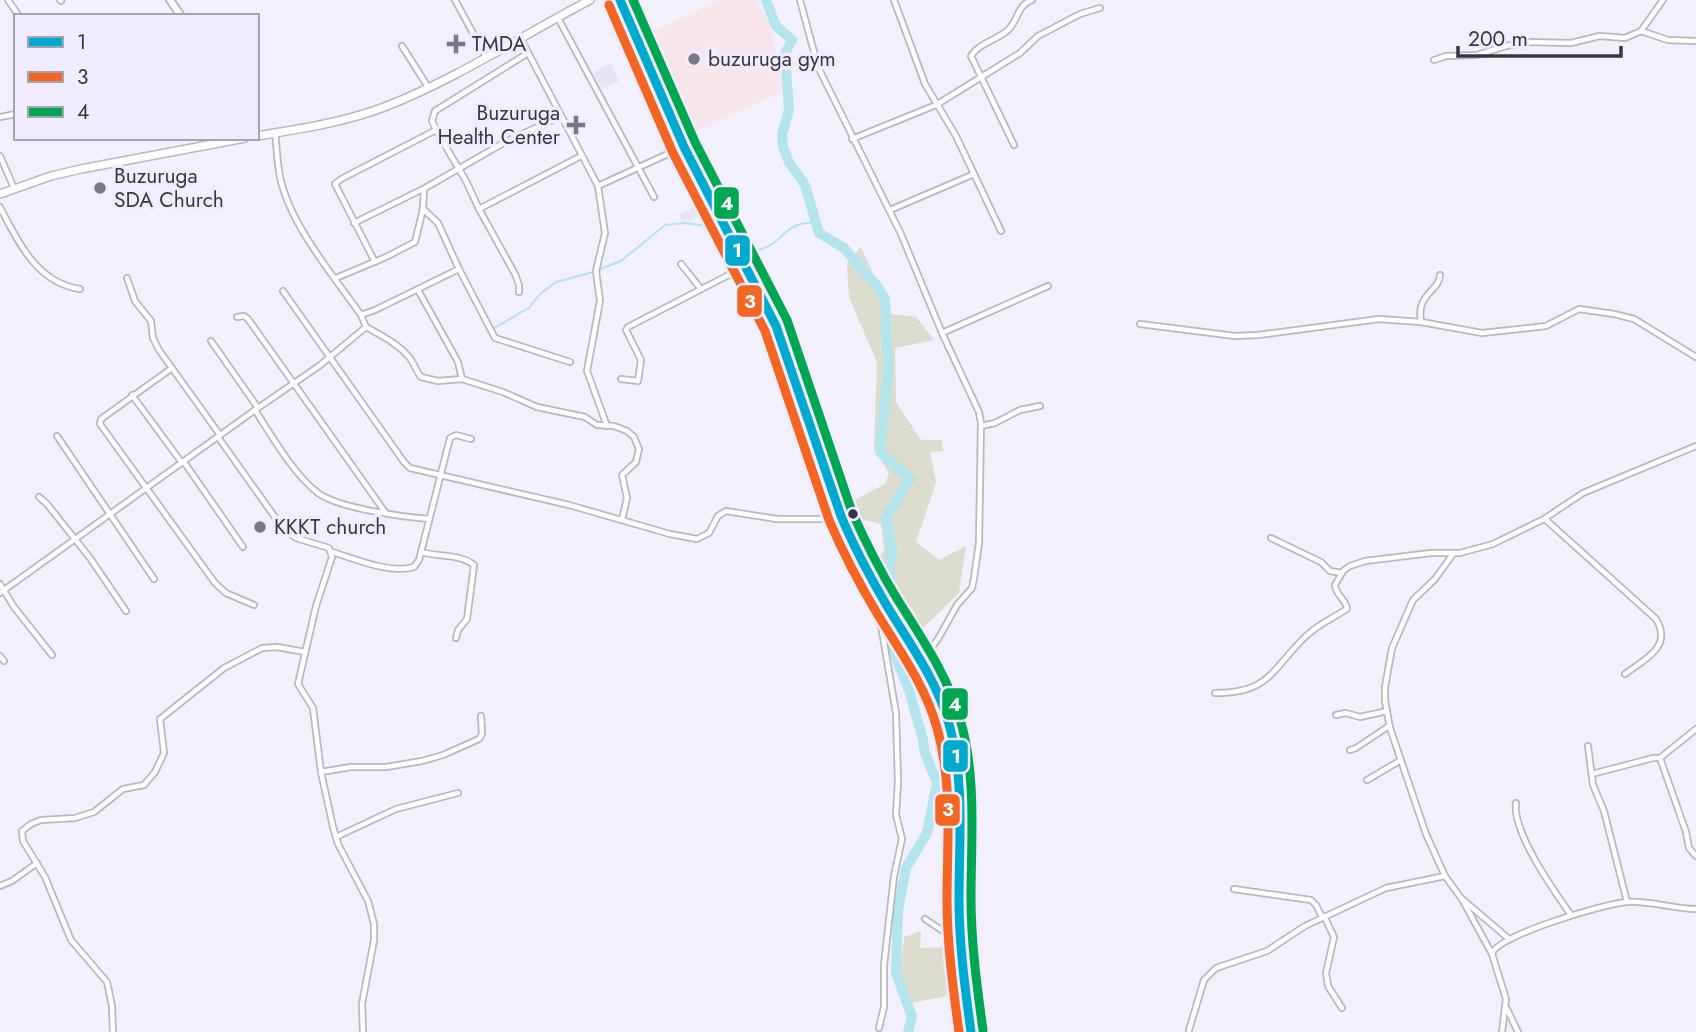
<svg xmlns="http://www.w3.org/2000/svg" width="1696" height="1032" font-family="Jost,sans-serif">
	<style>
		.commercial { fill: #f6e6ea }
		.built { fill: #e8e4f6 }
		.green { fill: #dcddcf }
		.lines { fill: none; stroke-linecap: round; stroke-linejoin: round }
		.stream { stroke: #b4e4ec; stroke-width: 2 }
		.river { stroke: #b4e4ec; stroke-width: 10 }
		.minor-casing { stroke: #bab8c0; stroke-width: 8 }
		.tertiary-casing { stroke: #bab8c0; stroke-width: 10 }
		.secondary-casing { stroke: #bab8c0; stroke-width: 10 }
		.trunk-casing { stroke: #bab8c0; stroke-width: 11 }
		.minor { stroke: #fdfdfe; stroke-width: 4.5 }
		.tertiary { stroke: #fdfdfe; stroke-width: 6 }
		.secondary { stroke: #fdfdfe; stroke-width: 7 }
		.trunk { stroke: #fdfdfe; stroke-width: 8 }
		.bus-1-casing { stroke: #f0ecfe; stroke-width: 14 }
		.bus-2-casing { stroke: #f0ecfe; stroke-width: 14 }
		.bus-3-casing { stroke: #f0ecfe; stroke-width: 14 }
		.bus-1 { stroke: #00a9ce; stroke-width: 9 }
		.bus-2 { stroke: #f26522; stroke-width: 9 }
		.bus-3 { stroke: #00a651; stroke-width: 9 }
		.poi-dot { fill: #7a7880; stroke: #f0ecfe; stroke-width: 2.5 }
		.bus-dot { fill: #39373e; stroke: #f0ecfe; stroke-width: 2.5 }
		.labels { text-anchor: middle; stroke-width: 7; stroke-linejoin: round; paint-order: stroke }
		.poi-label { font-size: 21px; fill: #39373e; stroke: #f0ecfe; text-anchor: start }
		.line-badge { stroke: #f0ecfe; stroke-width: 2.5 }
		.badge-label { font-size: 19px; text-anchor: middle; font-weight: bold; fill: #fff }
	</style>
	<rect width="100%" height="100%" fill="#f2f0fa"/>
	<polygon class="commercial" points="722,0 756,0 771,26 783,92 686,135 641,36"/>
	<g class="built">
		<polygon points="611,63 619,81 602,89 593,72"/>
		<polygon points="698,205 703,214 683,222 678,214"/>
	</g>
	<g class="green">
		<polygon points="861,247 892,314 916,317 934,340 895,348 896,402 921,440 942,440 943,451 930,452 936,483 916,542 939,560 966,546 959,593 916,635 885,591 880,556 884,550 881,524 861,519 853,501 885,484 889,473 874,449 877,363 849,297 847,264"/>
		<polygon points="921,931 920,948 953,947 959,994 911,1003 900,972 904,937"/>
	</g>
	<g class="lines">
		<g class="stream">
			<path d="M 744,243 L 758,250 C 781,244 780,231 798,225 C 803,223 810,223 816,222"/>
			<polyline points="598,270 621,261 665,225 684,223 709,226 728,246"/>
			<polyline points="494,328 529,308 539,295 556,282 593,272"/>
		</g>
		<polyline class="river" points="766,0 776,26 792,40 785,53 789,110 782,134 783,147 789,162 805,185 819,233 844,248 877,286 885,299 888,369 880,452 910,479 886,518 892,550 889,571 894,597 889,641 909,690 923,740 925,753 937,783 927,833 906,868 898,911 896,973 912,1017 908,1032"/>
		<defs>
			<g id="minor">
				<polyline points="8,0 19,16"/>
				<polyline points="60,0 61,1"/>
				<polyline points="455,0 486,57"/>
				<polyline points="800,0 818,67 901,234 942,333 979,412 981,423 979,543 974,578 972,588 957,605 938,639 921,661"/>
				<polyline points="894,0 925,84 956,136 1001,231"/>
				<polyline points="558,18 654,197"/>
				<polyline points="1641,31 1668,40 1696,41"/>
				<polyline points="521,39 598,186 605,233 596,271 600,301 587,371 607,426"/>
				<polyline points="402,46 428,87"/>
				<polyline points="1434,60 1446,56 1477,55 1506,46 1527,42 1571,43 1600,36 1625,38 1641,31 1663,0"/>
				<polyline points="0,117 16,114"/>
				<polyline points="436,130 432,121 435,111 528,53"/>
				<polyline points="852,139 936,105 1020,53 1038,36 1080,14 1100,8"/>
				<path d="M 1014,145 L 971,56 C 979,43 997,40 1008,30 C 1019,20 1016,6 1032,0"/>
				<polyline points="0,156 14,188"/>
				<polyline points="598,186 683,147"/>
				<path d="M 0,207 C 18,242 37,283 80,289"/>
				<polyline points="423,209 438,223 459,269"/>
				<polyline points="479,209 515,274 519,285 519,292"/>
				<polyline points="890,210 974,174"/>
				<polyline points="354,223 425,188 507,141 561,116"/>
				<polyline points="375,262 335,184 341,179 436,130 466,181 479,209 581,156"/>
				<polyline points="681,264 701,289"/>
				<polyline points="127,278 135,301 151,321 153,338 159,350 220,435"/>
				<polyline points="336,278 386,257 415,242 423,209 424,189"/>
				<polyline points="418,290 458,362 462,379"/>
				<polyline points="283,291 404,462 410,468 569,505 670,534 697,539 709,533 718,516 726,511 777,519 827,519 840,516"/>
				<polyline points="361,315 375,310 459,269 495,338 570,362"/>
				<polyline points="237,317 244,316 248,319 385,512"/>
				<path d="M 1421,322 C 1416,293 1439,292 1440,275"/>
				<polyline points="1140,324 1235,336 1258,335 1379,319 1421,322 1482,333 1546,326 1579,309 1614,314 1634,319 1696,357"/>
				<path d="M 366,327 C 382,336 397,343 409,357 C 414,363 416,371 421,377 L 438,381 L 462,379 L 503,392 L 537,407 L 585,417 L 597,425 L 614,426 L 627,431 L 634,437 L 639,449 L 636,462 L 622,475 L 627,498 L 622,520"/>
				<polyline points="942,333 1048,286"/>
				<polyline points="211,341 258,408"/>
				<polyline points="172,368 101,419 100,424 215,583 226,593 254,605"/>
				<polyline points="621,379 638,381 641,360 626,330 628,327 746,266"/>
				<polyline points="132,395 182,463"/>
				<path d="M 255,410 C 271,435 294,475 318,493 C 338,508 403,517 429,519"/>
				<polyline points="981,426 995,423 1020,410 1040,406"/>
				<polyline points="57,436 154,579"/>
				<polyline points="218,437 284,530 296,538 329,548 332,557 316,606 298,684 313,708 321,772 333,827 338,844 368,901 374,924 374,940 362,1004 363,1032"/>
				<polyline points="184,462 243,547"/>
				<polyline points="39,497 47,504 90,558 126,611"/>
				<polyline points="827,519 854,569 881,625 896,713 898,782 896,815 902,839 894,876 884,965 884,1007 879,1028"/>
				<path d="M 1545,519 L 1656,619 C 1673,647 1645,659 1625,674"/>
				<polyline points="1271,538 1321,562 1330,571 1342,573"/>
				<path d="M 332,552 C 356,559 389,574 414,567 L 419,560 L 450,438 L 456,435 L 471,439"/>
				<path d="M 421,552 C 438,557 461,554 474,565 L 467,619 L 458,630 L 456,638"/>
				<polyline points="1453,554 1435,579 1413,600 1392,648 1385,687 1385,701 1390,728 1426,834 1445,876 1461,898 1509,939"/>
				<polyline points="0,584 14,607 52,655"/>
				<path d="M 0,593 L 255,410 L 319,366 L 366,327 L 361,315 C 333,275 290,225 280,177 C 277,163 277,148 275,133"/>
				<polyline points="0,656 4,661"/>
				<path d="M 1215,693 C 1270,693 1271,670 1305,637 C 1318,624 1333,618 1347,609 C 1346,599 1336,596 1335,585 L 1343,571 L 1350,566 L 1365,561 L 1431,553 L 1460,553 L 1493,544 L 1544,519 L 1583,493 L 1696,446"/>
				<polyline points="1336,715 1346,713 1360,717 1387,711"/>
				<polyline points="1588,746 1593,785 1604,811 1627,902"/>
				<polyline points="1350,750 1356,748 1389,726"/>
				<polyline points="1660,758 1686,832 1689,848 1696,856"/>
				<polyline points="321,772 351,767 386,767 422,761 443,755 479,739 482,734 481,716"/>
				<polyline points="1592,774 1653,758 1660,758 1696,729"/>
				<polyline points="1367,780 1401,760"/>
				<path d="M 1516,803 C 1512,832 1554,891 1571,915"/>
				<polyline points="336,837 396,809 458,793"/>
				<polyline points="0,886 12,881 37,863"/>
				<polyline points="1234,889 1311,900 1316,905 1322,917"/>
				<polyline points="1463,901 1492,954"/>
				<polyline points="1324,916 1334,937 1326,973 1328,986 1342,1008"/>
				<polyline points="925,919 961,943"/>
				<polyline points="1507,1009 1518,1032"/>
				<polyline points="1189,1030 1204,980 1216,968 1267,951 1305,926 1386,888 1445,876"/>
				<polyline points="113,1032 112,1006 107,982 71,940 45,877 23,841 22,831 31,824 41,820 75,818 94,812 123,789 144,785 155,772 164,753 160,719 224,668 262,648 277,647 305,652"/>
				<path d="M 1502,1032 L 1506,999 L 1492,954 C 1495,936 1604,904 1626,902 C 1649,900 1673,909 1696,909"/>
			</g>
			<polyline id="tertiary" points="170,0 181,16"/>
			<g id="secondary">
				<path d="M 257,136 C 300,129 346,122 387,106 C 458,78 523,35 590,0"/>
				<polyline points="0,194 51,176 81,169 245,138"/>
			</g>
			<path id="trunk" d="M 620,0 L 684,147 L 776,326 L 841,516 C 854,547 869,577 887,606 C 909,643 938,682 949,724 C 966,782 959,840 959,899 C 959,943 965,988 971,1032"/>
		</defs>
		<use href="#minor" class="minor-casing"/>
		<use href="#tertiary" class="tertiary-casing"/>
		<use href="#secondary" class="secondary-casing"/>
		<use href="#trunk" class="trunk-casing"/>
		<use href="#minor" class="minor"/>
		<use href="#tertiary" class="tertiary"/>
		<use href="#secondary" class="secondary"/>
		<use href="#trunk" class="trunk"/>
		<defs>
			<path id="bus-1" d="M 620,0 L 684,147 L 776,326 L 841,516 C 854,547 870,577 887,606 C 910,644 937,681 949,724 C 965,781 959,840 959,899 C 959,944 965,988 971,1032"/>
			<path id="bus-2" d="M 609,5 L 673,153 L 765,331 L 829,520 C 843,553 860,585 878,615 C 900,651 926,687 937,728 C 953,784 947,842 947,899 C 947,943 953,988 959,1032"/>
			<path id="bus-3" d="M 633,0 L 695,142 L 787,320 L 852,512 C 865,541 879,569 896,597 C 920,636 947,674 960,719 C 977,777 971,838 971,898 C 971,942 977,987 983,1030"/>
		</defs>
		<use href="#bus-1" class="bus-1-casing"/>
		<use href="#bus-2" class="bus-2-casing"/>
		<use href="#bus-3" class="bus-3-casing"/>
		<use href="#bus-1" class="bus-1"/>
		<use href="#bus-2" class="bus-2"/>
		<use href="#bus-3" class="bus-3"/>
	</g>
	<g class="poi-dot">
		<path d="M452.5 33.5h7v7h7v7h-7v7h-7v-7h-7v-7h7z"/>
		<circle cx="694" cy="59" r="7"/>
		<path d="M572.5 114.5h7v7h7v7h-7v7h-7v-7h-7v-7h7z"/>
		<circle cx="100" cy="188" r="7"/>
		<circle cx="260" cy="527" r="7"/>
	</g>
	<circle class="bus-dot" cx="853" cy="514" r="6"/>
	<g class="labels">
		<g class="poi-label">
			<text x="472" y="51">TMDA</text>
			<text x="708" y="66">buzuruga gym</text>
			<text x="560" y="120" text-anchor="end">Buzuruga<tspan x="560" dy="24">Health Center</tspan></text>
			<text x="114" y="183">Buzuruga<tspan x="114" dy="24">SDA Church</tspan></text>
			<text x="274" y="534">KKKT church</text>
		</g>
	</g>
	<g class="line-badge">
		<rect x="713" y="186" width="27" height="34" rx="7" fill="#00a651"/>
		<rect x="724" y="234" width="27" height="33" rx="7" fill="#00a9ce"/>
		<rect x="736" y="284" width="27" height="34" rx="7" fill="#f26522"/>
		<rect x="941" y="687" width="28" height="34" rx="7" fill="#00a651"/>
		<rect x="942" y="739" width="27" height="34" rx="7" fill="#00a9ce"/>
		<rect x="934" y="793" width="27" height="34" rx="7" fill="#f26522"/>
	</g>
	<g class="badge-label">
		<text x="727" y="210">4</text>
		<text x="737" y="257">1</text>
		<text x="750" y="308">3</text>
		<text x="955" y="711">4</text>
		<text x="956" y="763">1</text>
		<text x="948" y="816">3</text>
	</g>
	<rect x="14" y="14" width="245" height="126" fill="#f0ecfe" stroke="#a7a4b1" stroke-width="2"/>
	<rect x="28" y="37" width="35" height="10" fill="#00a9ce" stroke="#a7a4b1" stroke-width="2"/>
	<text x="77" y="49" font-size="21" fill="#39373e">1</text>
	<rect x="28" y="72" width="35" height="10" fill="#f26522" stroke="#a7a4b1" stroke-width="2"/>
	<text x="77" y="84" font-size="21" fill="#39373e">3</text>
	<rect x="28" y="107" width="35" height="10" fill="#00a651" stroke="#a7a4b1" stroke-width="2"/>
	<text x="77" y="119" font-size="21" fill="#39373e">4</text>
	<path d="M1458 46v10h163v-10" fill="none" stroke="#39373e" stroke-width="3.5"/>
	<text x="1468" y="46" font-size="21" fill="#39373e" stroke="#f0ecfe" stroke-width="5" paint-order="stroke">200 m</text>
</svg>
